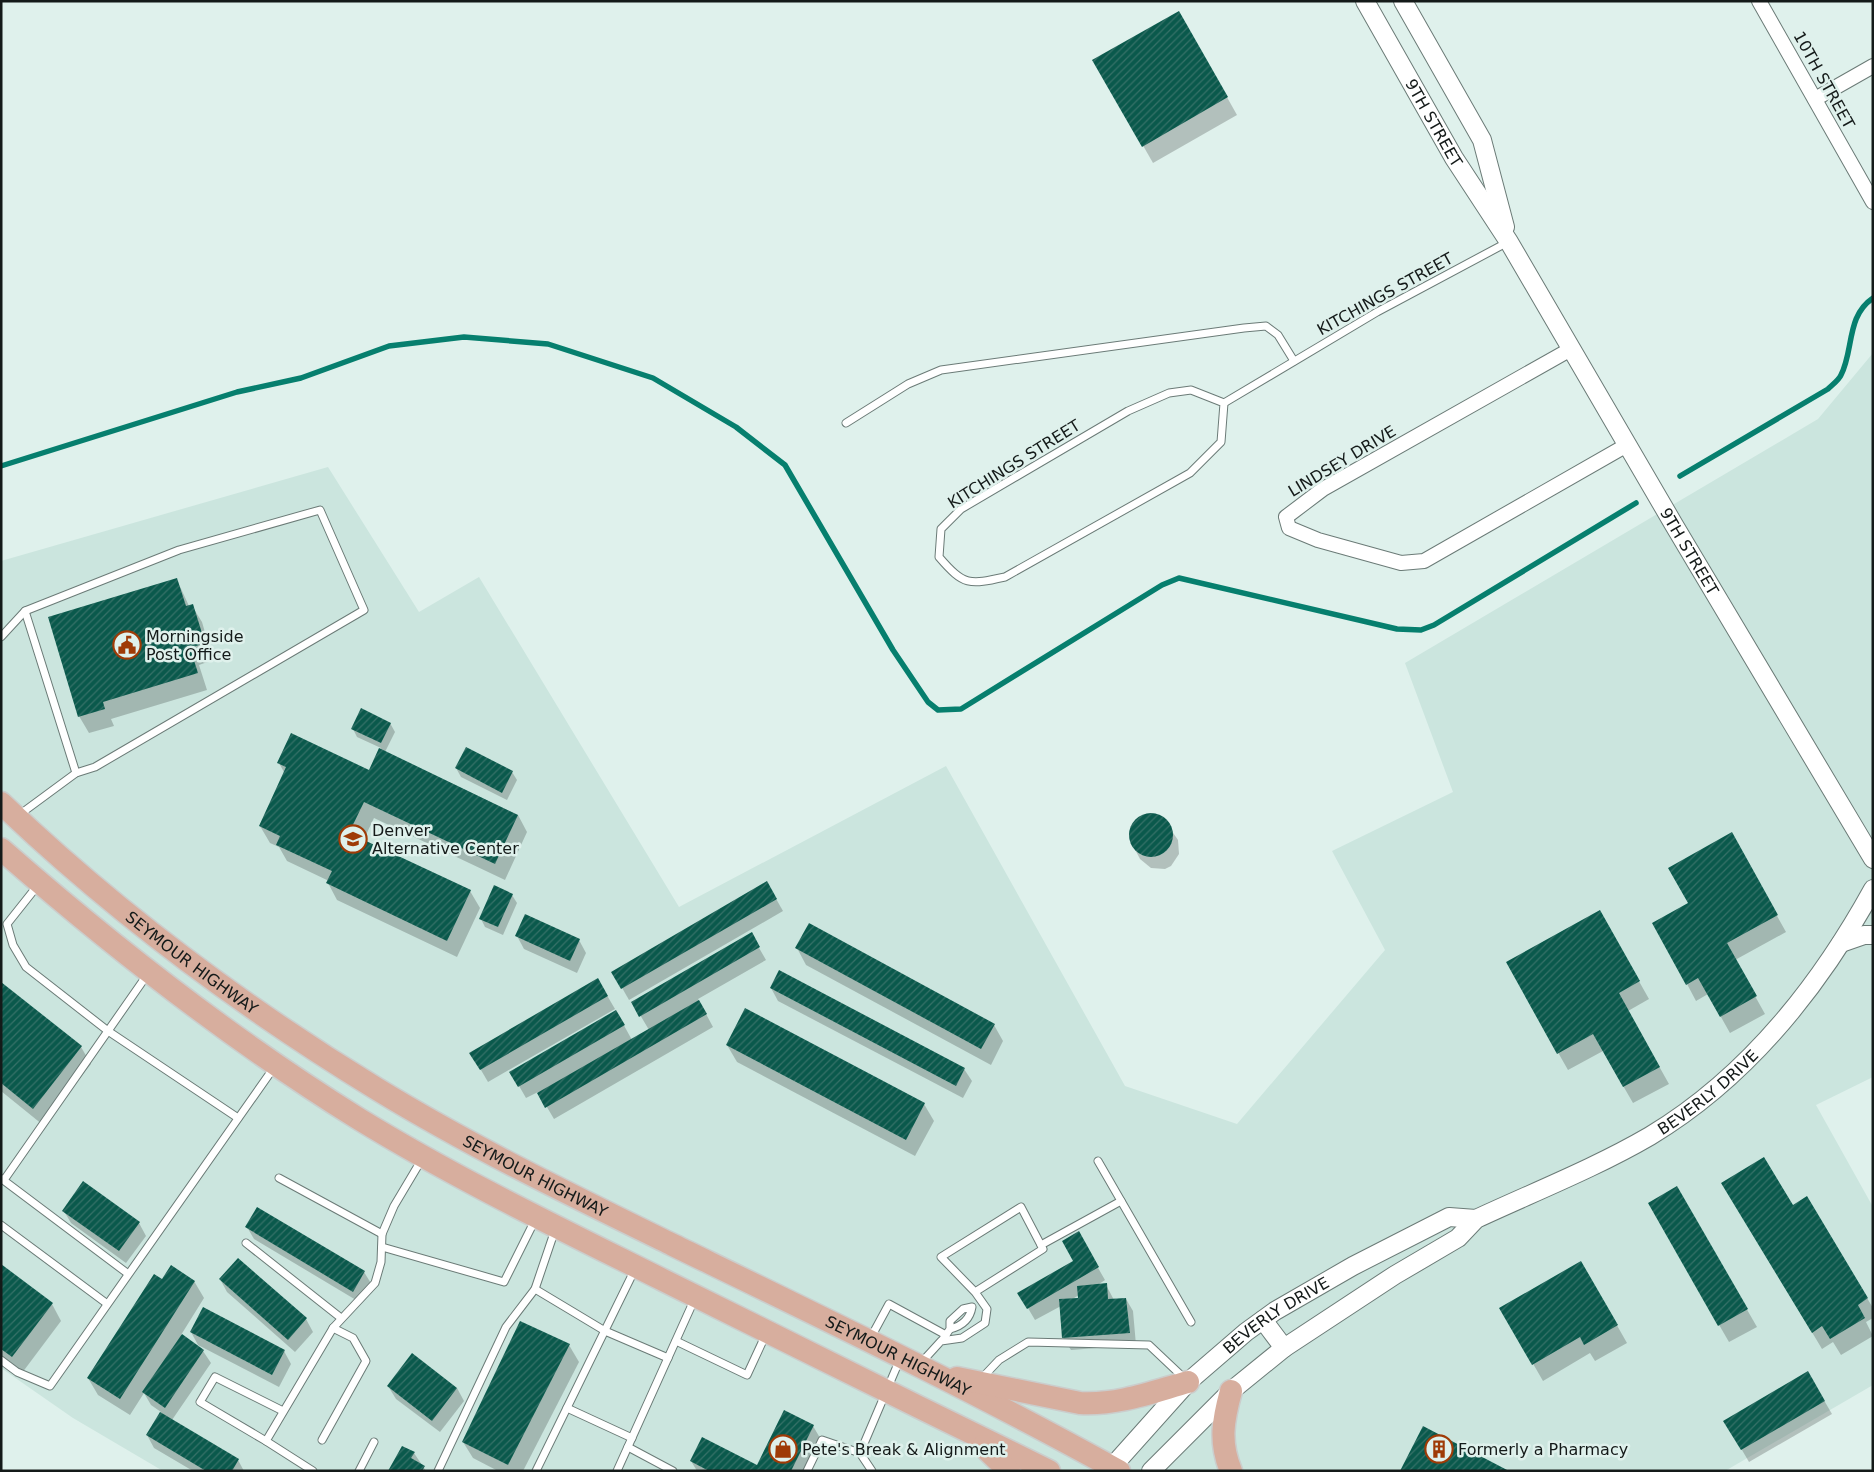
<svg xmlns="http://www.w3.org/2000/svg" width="1874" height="1472" font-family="'DejaVu Sans',sans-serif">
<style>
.built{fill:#cbe5de}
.shadow{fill:#0003;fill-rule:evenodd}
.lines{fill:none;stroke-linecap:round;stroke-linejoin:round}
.stream{stroke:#067f6e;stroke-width:5.5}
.building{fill:url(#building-hatch)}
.service-casing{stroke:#6b7b77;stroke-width:9}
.minor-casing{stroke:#6b7b77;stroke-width:16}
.tertiary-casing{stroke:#6b7b77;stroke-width:20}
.primary-casing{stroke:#cbcdcc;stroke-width:25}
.service{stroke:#fff;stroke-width:7}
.minor{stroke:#fff;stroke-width:14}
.tertiary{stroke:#fff;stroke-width:18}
.primary{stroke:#d7ae9e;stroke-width:22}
.labels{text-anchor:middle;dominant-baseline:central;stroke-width:5;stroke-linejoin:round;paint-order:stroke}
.street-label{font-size:16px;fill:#141a19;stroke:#dff1ec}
.poi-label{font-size:16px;fill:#141a19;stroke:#dff1ec;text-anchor:start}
</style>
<defs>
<pattern id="building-hatch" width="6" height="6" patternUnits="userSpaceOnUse" patternTransform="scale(1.25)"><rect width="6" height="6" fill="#0a594c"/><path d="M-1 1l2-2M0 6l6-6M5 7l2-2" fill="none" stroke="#367168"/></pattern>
</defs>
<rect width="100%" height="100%" fill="#dff1ec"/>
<!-- built -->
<path class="built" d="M1873 353V1077L1816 1105 1873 1207V1385L1725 1471H163L73 1418 1 1368V561L328 467 419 612 479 577 679 907 946 766 1125 1086 1237 1124 1385 950 1332 851 1453 792 1405 663 1818 419Z"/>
<!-- shadow -->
<g class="shadow">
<path d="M1179 12 1237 115 1153 163 1094 60Z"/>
<path d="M177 580 189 606H192L202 622 213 660 199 665 207 690 111 719 114 726 89 733 79 716Z"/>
<path d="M390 723 395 732 385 752 518 815 527 832 505 880 374 818 363 841 470 891 480 908 457 957 337 900 328 883 329 881 287 861 279 847 270 843 260 826 285 774 279 763 369 772 381 748 357 737 353 729Z"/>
<path d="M456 768 512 772 517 780 507 800 461 777Z"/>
<path d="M1155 814 1162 817 1178 840 1179 854 1171 866 1165 869 1151 868 1140 859 1130 840 1132 826 1141 816Z"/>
<path d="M1731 834 1786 932 1735 960 1765 1014 1730 1033 1708 994 1696 1001 1687 984 1690 904Z"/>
<path d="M767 883 783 911 629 1000 613 972Z"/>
<path d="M512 895 517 903 503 935 485 927 481 919Z"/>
<path d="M1600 912 1649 999 1628 1011 1669 1084 1633 1103 1603 1051 1568 1070 1507 963Z"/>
<path d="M751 934 766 960 698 999 713 1027 554 1119 538 1092 526 1098 511 1072 616 1011 632 1040 649 1030 633 1003Z"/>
<path d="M517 936 579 940 586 953 577 973 524 949Z"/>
<path d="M797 948 994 1025 1003 1041 991 1065 806 965Z"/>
<path d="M598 980 615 1009 488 1082 471 1053Z"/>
<path d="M1 984 81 1047 91 1064 43 1125 1 1091Z"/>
<path d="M771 988 964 1069 972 1081 963 1098 778 1001Z"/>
<path d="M727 1045 924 1104 934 1121 915 1156 737 1062Z"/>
<path d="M1677 1188 1757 1327 1729 1342 1649 1204Z"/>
<path d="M1807 1198 1873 1308V1318L1866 1322 1873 1336 1841 1355 1833 1342 1822 1349 1733 1200 1793 1207Z"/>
<path d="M258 1209 364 1272 372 1285 361 1303 254 1239 247 1227Z"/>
<path d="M64 1211 139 1223 146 1236 126 1263 71 1223Z"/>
<path d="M1078 1233 1105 1280 1096 1286 1106 1285 1114 1300 1126 1299 1133 1311 1136 1345 1071 1350 1063 1338 1061 1306 1035 1320 1019 1293 1075 1261ZM1079 1295V1299L1071 1300Z"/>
<path d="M1581 1262 1627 1343 1595 1361 1590 1353 1543 1381 1501 1308Z"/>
<path d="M1 1266 52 1304 61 1321 22 1373 1 1358Z"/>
<path d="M220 1279 306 1319 313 1332 295 1352 227 1292Z"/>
<path d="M162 1281H194L204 1298 181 1335 203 1351 211 1363 172 1420 238 1460 244 1471H193L154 1448 147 1435 161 1412 151 1405 144 1393 130 1415 98 1395 88 1378Z"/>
<path d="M191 1332 284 1351 291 1364 279 1387 198 1345Z"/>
<path d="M569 1345 579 1362 523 1471H498L473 1458 463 1442Z"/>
<path d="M1808 1373 1832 1414 1749 1462 1725 1421Z"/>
<path d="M388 1386 457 1388 464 1401 440 1432 396 1399Z"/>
<path d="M813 1426 823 1443 809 1471H697L691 1461 757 1466Z"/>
<path d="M414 1453 426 1471H390Z"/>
</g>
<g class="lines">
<!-- stream -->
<g class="stream">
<path d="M1 466 237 392 301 378 389 346 464 337 548 344 653 378 736 427 785 465 893 650 928 702 938 710 961 709 1162 585 1179 578 1397 629 1421 630 1434 625 1636 503"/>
<path d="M1680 476 1828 389C1832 385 1839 380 1841 375 1854 350 1846 316 1873 298"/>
</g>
</g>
<!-- building -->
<g class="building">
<path d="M1179 11 1228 97 1142 147 1092 60Z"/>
<path d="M177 578 186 606 193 604 205 643 190 648 198 673 103 702 105 709 78 717 48 617Z"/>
<path d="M361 708 391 723 381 743 351 729Z"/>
<path d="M291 733 369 770 379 748 518 815 495 864 364 802 349 833 471 890 447 941 326 883 332 871 276 845 280 836 259 826 286 767 277 763Z"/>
<path d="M466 747 513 771 502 793 455 768Z"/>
<circle cx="1151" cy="835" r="22"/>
<path d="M1732 832 1778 915 1727 943 1757 996 1720 1017 1698 978 1686 985 1652 923 1688 903 1668 868Z"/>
<path d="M767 881 777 899 621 989 611 972Z"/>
<path d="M494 885 513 894 498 927 479 919Z"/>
<path d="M1600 910 1640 981 1619 993 1660 1067 1623 1087 1593 1034 1557 1054 1506 962Z"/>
<path d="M525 914 580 939 570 961 515 936Z"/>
<path d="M809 923 995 1024 981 1049 795 948Z"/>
<path d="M752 932 760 947 639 1017 631 1002Z"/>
<path d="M779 970 965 1068 956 1086 770 988Z"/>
<path d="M598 978 608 996 480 1070 469 1053Z"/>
<path d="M1 982 82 1046 33 1109 1 1083Z"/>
<path d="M699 1000 707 1014 545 1108 537 1093Z"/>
<path d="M745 1008 925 1103 906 1140 726 1045Z"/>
<path d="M616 1010 625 1025 518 1087 509 1072Z"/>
<path d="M1764 1157 1793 1205 1807 1196 1868 1298 1858 1305 1865 1318 1830 1339 1822 1326 1812 1333 1721 1183Z"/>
<path d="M83 1181 140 1222 119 1251 62 1211Z"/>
<path d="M1677 1186 1748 1309 1718 1326 1648 1203Z"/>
<path d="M257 1207 365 1271 353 1292 245 1227Z"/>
<path d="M1079 1231 1099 1267 1027 1309 1017 1293 1073 1261 1062 1241Z"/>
<path d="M238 1258 307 1318 288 1340 219 1279Z"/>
<path d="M1581 1261 1618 1325 1584 1345 1580 1337 1532 1365 1499 1308Z"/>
<path d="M1 1264 53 1303 12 1357 1 1349Z"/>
<path d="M171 1265 195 1281 120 1399 87 1378 154 1274 162 1279Z"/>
<path d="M1107 1283 1108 1299 1126 1298 1130 1333 1062 1338 1059 1299 1078 1298 1077 1286Z"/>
<path d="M203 1307 285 1350 272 1375 190 1332Z"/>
<path d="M520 1321 570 1344 508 1465 462 1442Z"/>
<path d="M182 1334 204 1350 165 1408 142 1392Z"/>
<path d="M412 1353 457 1388 432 1421 387 1386Z"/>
<path d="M1808 1371 1825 1401 1741 1450 1723 1421Z"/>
<path d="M784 1410 814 1425 791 1471H709L690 1461 702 1437 757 1465Z"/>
<path d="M160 1412 239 1459 232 1471H206L146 1435Z"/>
<path d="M1423 1426 1509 1471H1400Z"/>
<path d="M402 1446 415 1452 411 1458 425 1466 422 1471H388Z"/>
</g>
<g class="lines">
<!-- service casing -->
<g class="service-casing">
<g id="service">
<path d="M1191 390 1224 403 1221 442 1190 473 1005 577C969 585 964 586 939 557L941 529 961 509 1128 411 1169 393Z"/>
<path d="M1224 403 1377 312 1508 242"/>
<path d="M846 423 908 384 941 370 1244 328 1266 326 1278 335 1294 361"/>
<path d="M25 611 76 773"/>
<path d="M1 637 25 611 179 550 320 510 364 610 95 767 76 773 19 815"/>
<path d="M38 885 7 924 13 945 26 967 108 1031 238 1118"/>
<path d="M1098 1161 1191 1322"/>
<path d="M279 1178 382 1234"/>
<path d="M2 1179 127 1273"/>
<path d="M4 1180 147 975"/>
<path d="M1 1225 106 1303"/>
<path d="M555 1230 535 1289 605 1331 668 1358"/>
<path d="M246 1243 341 1318"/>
<path d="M1041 1245 1121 1201"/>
<path d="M382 1247 504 1282 535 1220"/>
<path d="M870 1339 889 1304 946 1335"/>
<path d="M943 1339 950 1329C962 1326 970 1319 972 1307L963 1309 950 1321V1329"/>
<path d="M676 1341 747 1375 766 1334"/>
<path d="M1 1360 17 1372 50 1386 275 1066"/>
<path d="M920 1364 941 1341 962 1338 985 1323 987 1309 975 1292 941 1257 1021 1207 1043 1249 975 1292"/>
<path d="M982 1378 999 1360 1028 1342 1149 1345 1185 1379"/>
<path d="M567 1408 632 1438"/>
<path d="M322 1440 366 1361 353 1338 333 1328"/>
<path d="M266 1441 200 1402 215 1377 283 1411"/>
<path d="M628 1447 673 1471"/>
<path d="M313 1471 266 1441 333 1328 375 1283 381 1262 382 1234 394 1206 422 1159"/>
<path d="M359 1471 374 1442"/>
<path d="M438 1471 506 1327 535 1289"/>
<path d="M536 1471 635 1269"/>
<path d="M617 1471 695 1298"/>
<path d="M807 1471 822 1440 860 1453"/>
<path d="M872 1471 860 1453 900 1359"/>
</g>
</g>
<!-- minor casing -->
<g class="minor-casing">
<g id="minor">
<path d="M1759 1 1873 202"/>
<path d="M1815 99 1873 66"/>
<path d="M1571 349 1323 489 1286 517 1289 528 1318 540 1401 563 1424 561 1627 445"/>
</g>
</g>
<!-- tertiary casing -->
<g class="tertiary-casing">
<g id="tertiary">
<path id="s1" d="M1365 1 1454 158 1509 242 1674 525 1873 859"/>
<path d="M1403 1 1482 140 1505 227"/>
<path d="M1841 943 1864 935H1873"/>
<path d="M1263 1320 1284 1348"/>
<path id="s2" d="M1112 1467 1188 1382 1246 1332 1275 1311 1353 1266 1449 1217 1476 1219"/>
<path id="s3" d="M1151 1471 1231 1391 1284 1348 1395 1275 1458 1238 1476 1219C1534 1192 1595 1168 1650 1136 1748 1077 1819 987 1873 889"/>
</g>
</g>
<!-- primary casing -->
<g class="primary-casing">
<g id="primary">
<path id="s4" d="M1 803C115 912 243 1007 377 1089 472 1147 573 1196 673 1245 823 1318 973 1390 1119 1471"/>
<path d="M1 849C114 948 232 1040 359 1119 457 1179 561 1229 663 1280 792 1344 920 1408 1049 1471"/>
<path d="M957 1378 1080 1403C1119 1405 1152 1392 1188 1382"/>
<path d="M1231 1391C1223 1420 1219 1442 1231 1471"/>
<path d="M983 1446 1009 1471"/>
</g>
</g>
<!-- service -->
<use href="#service" class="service"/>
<!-- minor -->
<use href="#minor" class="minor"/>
<!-- tertiary -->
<use href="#tertiary" class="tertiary"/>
<!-- primary -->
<use href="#primary" class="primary"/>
</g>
<!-- icons -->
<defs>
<g id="civic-ring" transform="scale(1.4375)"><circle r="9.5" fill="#dff1ec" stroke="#9f3b07" stroke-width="1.5"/><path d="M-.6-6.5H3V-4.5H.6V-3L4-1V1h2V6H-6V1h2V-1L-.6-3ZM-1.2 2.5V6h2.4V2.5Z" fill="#9f3b07"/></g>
<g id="school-ring" transform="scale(1.4375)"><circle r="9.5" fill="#dff1ec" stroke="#9f3b07" stroke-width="1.5"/><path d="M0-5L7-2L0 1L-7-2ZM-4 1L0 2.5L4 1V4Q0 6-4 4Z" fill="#9f3b07"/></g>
<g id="shop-ring" transform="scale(1.4375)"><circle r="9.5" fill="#dff1ec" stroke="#9f3b07" stroke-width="1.5"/><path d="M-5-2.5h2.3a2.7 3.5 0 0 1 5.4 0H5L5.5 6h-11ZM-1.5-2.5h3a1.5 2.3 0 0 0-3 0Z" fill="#9f3b07"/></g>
<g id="building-ring" transform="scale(1.4375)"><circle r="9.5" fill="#dff1ec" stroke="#9f3b07" stroke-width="1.5"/><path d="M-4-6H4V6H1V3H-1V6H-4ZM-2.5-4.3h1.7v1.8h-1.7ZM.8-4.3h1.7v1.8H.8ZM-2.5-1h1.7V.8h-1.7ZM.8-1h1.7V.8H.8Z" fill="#9f3b07"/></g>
</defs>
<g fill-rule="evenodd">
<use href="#civic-ring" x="127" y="645"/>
<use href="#school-ring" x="353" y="839"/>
<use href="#shop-ring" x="783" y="1449"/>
<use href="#building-ring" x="1439" y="1449"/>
</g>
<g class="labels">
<!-- street labels -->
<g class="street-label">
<text transform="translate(1824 80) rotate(61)">10TH STREET</text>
<text stroke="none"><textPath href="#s1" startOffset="140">9TH STREET</textPath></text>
<text transform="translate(1385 294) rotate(-29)">KITCHINGS STREET</text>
<text transform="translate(1342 461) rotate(-31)">LINDSEY DRIVE</text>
<text transform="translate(1014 464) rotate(-32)">KITCHINGS STREET</text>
<text stroke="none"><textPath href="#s1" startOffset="639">9TH STREET</textPath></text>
<text stroke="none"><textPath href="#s4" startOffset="249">SEYMOUR HIGHWAY</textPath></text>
<text stroke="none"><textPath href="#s3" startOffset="679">BEVERLY DRIVE</textPath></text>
<text stroke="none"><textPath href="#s4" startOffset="654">SEYMOUR HIGHWAY</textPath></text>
<text stroke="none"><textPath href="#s2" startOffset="225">BEVERLY DRIVE</textPath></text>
<text stroke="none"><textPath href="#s4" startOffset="1059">SEYMOUR HIGHWAY</textPath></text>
</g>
<!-- poi labels -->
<g class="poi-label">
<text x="146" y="636">Morningside<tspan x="146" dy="18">Post Office</tspan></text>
<text x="372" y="830">Denver<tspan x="372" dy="18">Alternative Center</tspan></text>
<text x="802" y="1449">Pete's Break &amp; Alignment</text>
<text x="1458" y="1449">Formerly a Pharmacy</text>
</g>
</g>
<!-- border -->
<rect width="1874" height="1472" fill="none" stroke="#141a19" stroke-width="5"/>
</svg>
